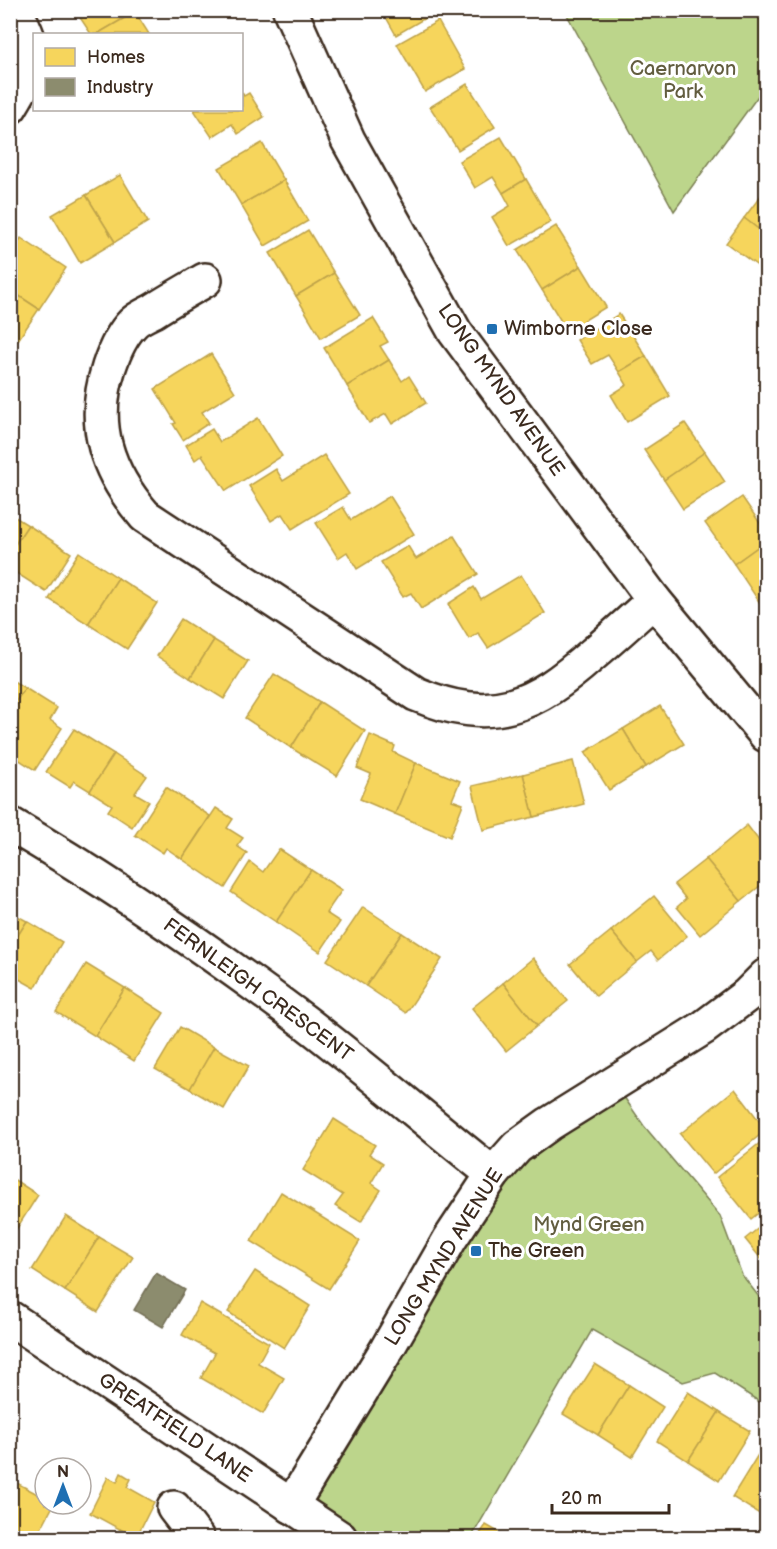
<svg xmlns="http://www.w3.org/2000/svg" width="777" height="1549" font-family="'Balsamiq Sans',sans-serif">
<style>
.green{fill:#bcd58b;stroke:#7c8054;stroke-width:1.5}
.homes{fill:#f6d55c;stroke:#bea249;stroke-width:1.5}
.industry{fill:#8c8c6e;stroke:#746f56;stroke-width:1.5}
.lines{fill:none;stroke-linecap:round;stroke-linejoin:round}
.street-casing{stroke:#3b2a1e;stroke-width:38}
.street{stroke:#fff;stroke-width:33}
.poi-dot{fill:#1f6fb2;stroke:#fff;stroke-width:2}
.labels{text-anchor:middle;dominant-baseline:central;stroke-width:6;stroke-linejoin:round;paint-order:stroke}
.park-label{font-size:20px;fill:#625d3f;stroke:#fff}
.poi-label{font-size:20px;fill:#3b2a1e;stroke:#fff;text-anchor:start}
.street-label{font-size:20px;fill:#3b2a1e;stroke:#fff}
</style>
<rect width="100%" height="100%" fill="#fff"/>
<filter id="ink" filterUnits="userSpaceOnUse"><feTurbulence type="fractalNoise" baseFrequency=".0167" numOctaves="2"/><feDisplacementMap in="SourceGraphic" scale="12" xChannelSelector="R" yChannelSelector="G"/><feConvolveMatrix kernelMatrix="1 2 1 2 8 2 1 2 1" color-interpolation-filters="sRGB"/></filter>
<g filter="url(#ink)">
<!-- green -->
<g class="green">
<path d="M565 11H766V85L674 211Z"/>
<path d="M615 1084 644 1126 720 1216 742 1275 766 1306V1406L715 1373 683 1382 592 1330 471 1538H340L291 1506 493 1174Z"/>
</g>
<!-- homes -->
<g class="homes">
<path d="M75 10H134L135 12 97 34H91Z"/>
<path d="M382 10H439L396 35Z"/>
<path d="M135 12 149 34H97Z"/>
<path d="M438 21 465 69 425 92 397 44Z"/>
<path d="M467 84 495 127 458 150 430 107Z"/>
<path d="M242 92 244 96 249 93 264 117 238 134 232 124 212 137 194 110H242Z"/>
<path d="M501 137 526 179 503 193 493 177 475 188 459 161Z"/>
<path d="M262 143 284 180 241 205 219 168Z"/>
<path d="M120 175 148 222 115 242 86 195Z"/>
<path d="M526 179 551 222 509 246 492 217 510 206 503 193Z"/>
<path d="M284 180 308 221 265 246 241 205Z"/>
<path d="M762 194 766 197V235L744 218Z"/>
<path d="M86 195 115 242 80 263 52 215Z"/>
<path d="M744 218 766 235V272L726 243Z"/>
<path d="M556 226 581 266 542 290 517 250Z"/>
<path d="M308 230 334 273 296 296 270 253Z"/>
<path d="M21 238 66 268 39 309 10 290V255Z"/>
<path d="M581 266 606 307 567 331 542 290Z"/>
<path d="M334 273 360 315 321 338 296 296Z"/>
<path d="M10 290 39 309 12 349H10Z"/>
<path d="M619 314 646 356 619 372 608 355 592 364 577 340Z"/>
<path d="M373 318 388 342 380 346 389 360 347 386 324 348Z"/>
<path d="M211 354 235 392 202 412 209 423 183 440 173 424 176 423 155 389Z"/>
<path d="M646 356 670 396 627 422 611 395 627 385 619 372Z"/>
<path d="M389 360 402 381 409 376 426 403 392 424 386 414 369 423 347 386Z"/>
<path d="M258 418 282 456 226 491 202 455 195 460 186 445 212 429 220 442Z"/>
<path d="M685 423 705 452 664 480 644 450Z"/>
<path d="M705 452 725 482 683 509 664 480Z"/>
<path d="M324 455 349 494 292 529 282 514 271 521 249 486 276 469 283 481Z"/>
<path d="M390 496 414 534 357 569 347 552 338 558 316 523 343 507 351 520Z"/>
<path d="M742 497 766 532V541L734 564 705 523Z"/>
<path d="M10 514 28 525 10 552Z"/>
<path d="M28 525 71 553 46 592 10 569V552Z"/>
<path d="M454 536 478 574 421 609 411 593 403 597 381 562 408 546 416 559Z"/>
<path d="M766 541V603L762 606 734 564Z"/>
<path d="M79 552 118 578 88 624 49 599Z"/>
<path d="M521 575 545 613 488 648 478 633 469 639 448 604 474 587 481 599Z"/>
<path d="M118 578 157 603 127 649 88 624Z"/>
<path d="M181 619 214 640 190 678 157 656Z"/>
<path d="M214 640 248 661 224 699 190 678Z"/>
<path d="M274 674 320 702 291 748 245 718Z"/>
<path d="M10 679 25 688 10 710Z"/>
<path d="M25 688 57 708 50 720 62 728 35 770 10 754V710Z"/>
<path d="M320 702 365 731 337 776 291 748Z"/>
<path d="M660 706 684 744 646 767 623 729Z"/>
<path d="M74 729 114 754 90 791 74 781 70 787 46 772Z"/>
<path d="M623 729 646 767 609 790 585 752Z"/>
<path d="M370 735 395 746 393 752 416 763 395 814 360 799 371 774 357 768Z"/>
<path d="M114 754 147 776 135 793 149 801 132 827 108 811 112 805 90 791Z"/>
<path d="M573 761 584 804 534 817 523 774Z"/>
<path d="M416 763 460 781 452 800 463 804 450 837 395 814Z"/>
<path d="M523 774 534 817 483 830 472 786Z"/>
<path d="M166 787 210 816 182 859 166 848 163 853 135 835Z"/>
<path d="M216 808 233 819 227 828 243 838 237 846 247 853 225 888 182 859Z"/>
<path d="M747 825 766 850V889L764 891 760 886 741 901 706 859Z"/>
<path d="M279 849 311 870 276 922 231 892 250 862 263 872Z"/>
<path d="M706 859 741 901 700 935 677 907 686 899 674 884Z"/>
<path d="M311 870 342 890 326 913 340 922 320 952 276 922Z"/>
<path d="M654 896 687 936 658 960 651 951 637 962 611 931Z"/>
<path d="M363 907 402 933 366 986 327 960Z"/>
<path d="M10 912 27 921 10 948Z"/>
<path d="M27 921 62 942 35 988 10 974V948Z"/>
<path d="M611 931 637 962 596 996 570 964Z"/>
<path d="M402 933 442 959 406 1013 366 986Z"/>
<path d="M533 958 568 1001 537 1026 503 983Z"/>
<path d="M86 964 125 988 95 1036 56 1012Z"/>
<path d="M503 983 537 1026 506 1051 472 1008Z"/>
<path d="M125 988 164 1013 134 1061 95 1036Z"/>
<path d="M180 1027 214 1047 190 1089 155 1069Z"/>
<path d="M214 1047 249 1066 224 1109 190 1089Z"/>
<path d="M735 1089 766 1130 713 1174 680 1134Z"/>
<path d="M334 1119 375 1145 369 1154 383 1163 371 1183 381 1190 361 1222 335 1206 343 1195 303 1170Z"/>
<path d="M766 1138V1207L751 1219 717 1177Z"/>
<path d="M10 1177 38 1195 12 1236 10 1235Z"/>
<path d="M281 1192 360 1241 329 1289 251 1241Z"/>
<path d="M66 1216 99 1237 65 1291 32 1270Z"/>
<path d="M766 1222V1265L745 1239Z"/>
<path d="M99 1237 133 1257 98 1312 65 1291Z"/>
<path d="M255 1271 310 1306 284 1348 228 1312Z"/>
<path d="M200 1303 269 1343 258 1363 284 1378 263 1414 201 1378 215 1353 182 1335Z"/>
<path d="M595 1364 629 1385 598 1435 563 1414Z"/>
<path d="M629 1385 663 1407 632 1457 598 1435Z"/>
<path d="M688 1392 719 1412 688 1461 657 1441Z"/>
<path d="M719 1412 750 1431 719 1481 688 1461Z"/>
<path d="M764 1445 766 1447V1518L732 1497Z"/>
<path d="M121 1473 131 1479 127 1487 154 1502 136 1538 90 1513 108 1477 117 1482Z"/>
<path d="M13 1481 45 1498V1504H54L36 1538H22L10 1532V1486Z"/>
<path d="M486 1525 509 1538H477Z"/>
<path d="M120 1529 136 1538H138H115Z"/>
</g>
<!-- industry -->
<path class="industry" d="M156 1273 185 1290 163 1327 134 1310Z"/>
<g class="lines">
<!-- street casing -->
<g class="street-casing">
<g id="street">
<path d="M290 10 348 140 455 332 654 600 766 735"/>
<path d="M10 107C35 66 39 54 15 10"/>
<path d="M205 280C188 290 170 300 153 311 147 314 138 318 133 323 122 334 114 352 109 367 90 425 107 472 145 516L416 694C492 726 533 707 592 655 613 637 634 618 654 600"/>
<path d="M10 824C113 884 210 951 305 1022 369 1071 430 1124 493 1174"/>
<path d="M10 1318 340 1538"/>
<path d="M291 1506 387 1349 450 1239 493 1174 517 1147 549 1124 703 1028 747 995 766 976"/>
<path d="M174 1508 197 1538"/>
</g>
</g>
<!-- street -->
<use href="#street" class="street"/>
</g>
</g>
<!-- markers -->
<g class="poi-dot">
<rect x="486" y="323" width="12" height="12" rx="3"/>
<rect x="470" y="1245" width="12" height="12" rx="3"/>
</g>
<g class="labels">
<!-- park labels -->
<g class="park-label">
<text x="683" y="69">Caernarvon<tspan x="683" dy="23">Park</tspan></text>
<text x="589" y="1225">Mynd Green</text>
</g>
<!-- poi labels -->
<g class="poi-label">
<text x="504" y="329">Wimborne Close</text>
<text x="488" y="1251">The Green</text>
</g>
<!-- street labels -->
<g class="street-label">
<text transform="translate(501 390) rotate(55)">LONG MYND AVENUE</text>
<text transform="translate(258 990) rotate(36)">FERNLEIGH CRESCENT</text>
<text transform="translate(444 1257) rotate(-58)">LONG MYND AVENUE</text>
<text transform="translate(175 1428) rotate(34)">GREATFIELD LANE</text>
</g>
</g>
<!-- margin -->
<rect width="777" height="1549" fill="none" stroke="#fff" stroke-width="36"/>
<rect x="18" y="18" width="741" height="1513" fill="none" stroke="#3b2a1e" stroke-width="2" filter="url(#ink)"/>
<!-- legend -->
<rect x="33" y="33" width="210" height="78" fill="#ffffff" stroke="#b1aaa5" stroke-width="1.5"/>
<rect x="45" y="48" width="30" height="18" fill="#f6d55c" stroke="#b1aaa5" stroke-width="1.5"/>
<text x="87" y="63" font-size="18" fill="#3b2a1e">Homes</text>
<rect x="45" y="78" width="30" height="18" fill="#8c8c6e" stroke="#b1aaa5" stroke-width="1.5"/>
<text x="87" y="93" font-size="18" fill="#3b2a1e">Industry</text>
<!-- north arrow -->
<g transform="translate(63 1486)"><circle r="28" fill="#ffffff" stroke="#b1aaa5" stroke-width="1.5"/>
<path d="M0-4.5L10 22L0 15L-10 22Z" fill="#1f6fb2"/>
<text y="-9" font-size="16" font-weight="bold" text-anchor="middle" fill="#3b2a1e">N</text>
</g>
<!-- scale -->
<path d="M552 1504v9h117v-9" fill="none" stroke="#3b2a1e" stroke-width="3"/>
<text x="561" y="1504" font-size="18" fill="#3b2a1e" stroke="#ffffff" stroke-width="4.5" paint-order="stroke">20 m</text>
</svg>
